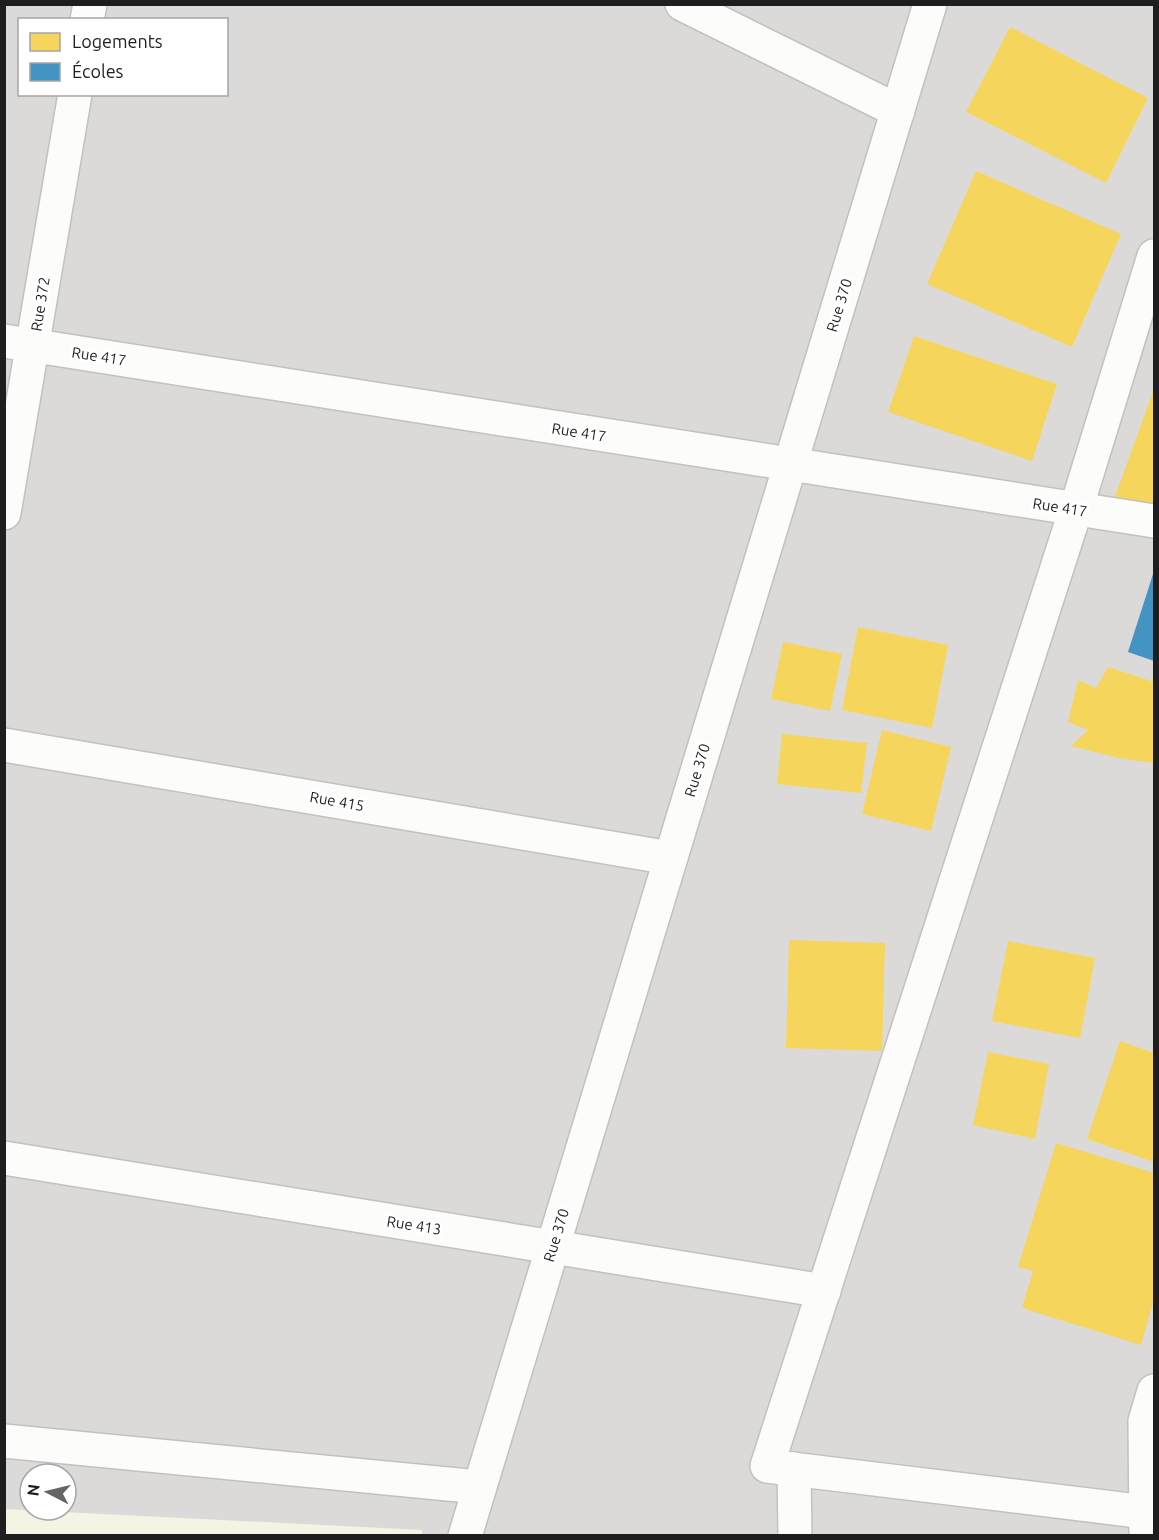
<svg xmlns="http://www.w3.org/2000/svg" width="1159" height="1540" font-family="Ubuntu,sans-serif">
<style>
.residential{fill:#dbdad9;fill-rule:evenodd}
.education{fill:#f5f3e4}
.homes{fill:#f6d55c}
.schools{fill:#4393c3}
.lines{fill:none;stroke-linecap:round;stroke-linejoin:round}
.minor-casing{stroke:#c2c1bf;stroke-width:36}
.minor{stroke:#fcfcfb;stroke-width:33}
.labels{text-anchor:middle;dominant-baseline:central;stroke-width:6;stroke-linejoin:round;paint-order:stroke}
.street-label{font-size:15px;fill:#1e1e1e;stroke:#fff}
</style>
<rect width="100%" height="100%" fill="#eceae7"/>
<!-- residential -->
<path class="residential" d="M5 5H1154V1535H5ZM20 20H226V94H20ZM30 1474H66V1510H30Z"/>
<!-- education -->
<path class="education" d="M4 1509 422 1530V1535H5Z"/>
<!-- homes -->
<g class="homes">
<path d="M1010 27 1148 98 1106 183 966 112Z"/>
<path d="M976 171 1121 234 1072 347 927 284Z"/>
<path d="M914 336 1057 384 1032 461 888 412Z"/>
<path d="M1154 389V508L1113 502Z"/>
<path d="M858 627 948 645 932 728 842 710Z"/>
<path d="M783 642 842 654 830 711 771 699Z"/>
<path d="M1108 667 1154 682V763L1119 758 1071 746 1088 730 1068 722 1078 680 1096 688Z"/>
<path d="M882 730 951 747 931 831 862 814Z"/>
<path d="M782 734 867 743 861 793 777 784Z"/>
<path d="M789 940 885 943 882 1051 786 1048Z"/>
<path d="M1008 941 1095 958 1080 1038 992 1021Z"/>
<path d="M1120 1041 1154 1053V1162L1087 1139Z"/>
<path d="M988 1052 1049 1064 1035 1139 973 1125Z"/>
<path d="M1056 1143 1154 1173V1299L1141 1345 1022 1308 1033 1271 1018 1267Z"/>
</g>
<!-- schools -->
<path class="schools" d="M1154 571V661L1128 652Z"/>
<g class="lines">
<!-- minor casing -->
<g class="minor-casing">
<g id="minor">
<path d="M682 4 898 111"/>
<path d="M87 20 90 4"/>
<path d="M1154 256 1076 509 767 1466 1154 1513"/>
<path d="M4 341 1154 521"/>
<path d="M4 513 75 94"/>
<path d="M4 745 670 858"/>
<path d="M4 1158 824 1291"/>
<path d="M4 1441 479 1487"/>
<path d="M794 1469 795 1536"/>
<path d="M465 1536 930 4"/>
<path d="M1146 1536 1145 1421 1154 1391"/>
</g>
</g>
<!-- minor -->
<use href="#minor" class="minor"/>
</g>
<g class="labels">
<!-- street labels -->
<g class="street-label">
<text transform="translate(40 304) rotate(-81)">Rue 372</text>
<text transform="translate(839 305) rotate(-73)">Rue 370</text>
<text transform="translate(99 356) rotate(9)">Rue 417</text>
<text transform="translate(579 432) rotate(9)">Rue 417</text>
<text transform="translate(1060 507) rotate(9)">Rue 417</text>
<text transform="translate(697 770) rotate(-73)">Rue 370</text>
<text transform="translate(337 801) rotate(10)">Rue 415</text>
<text transform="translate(414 1225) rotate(9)">Rue 413</text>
<text transform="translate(556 1235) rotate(-73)">Rue 370</text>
</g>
</g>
<!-- border -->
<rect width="1159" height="1540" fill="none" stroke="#1e1e1e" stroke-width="12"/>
<!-- legend -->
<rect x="18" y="18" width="210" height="78" fill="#ffffff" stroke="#a5a5a5" stroke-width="1.5"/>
<rect x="30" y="33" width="30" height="18" fill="#f6d55c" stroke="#a5a5a5" stroke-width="1.5"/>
<text x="72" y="48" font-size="18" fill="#1e1e1e">Logements</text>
<rect x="30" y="63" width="30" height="18" fill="#4393c3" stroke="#a5a5a5" stroke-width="1.5"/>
<text x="72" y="78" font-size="18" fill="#1e1e1e">Écoles</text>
<!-- north arrow -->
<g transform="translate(48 1492) rotate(277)"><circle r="28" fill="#ffffff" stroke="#a5a5a5" stroke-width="1.5"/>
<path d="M0-4.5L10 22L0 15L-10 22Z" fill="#666564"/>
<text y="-9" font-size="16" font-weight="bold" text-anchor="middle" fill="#1e1e1e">N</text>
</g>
</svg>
